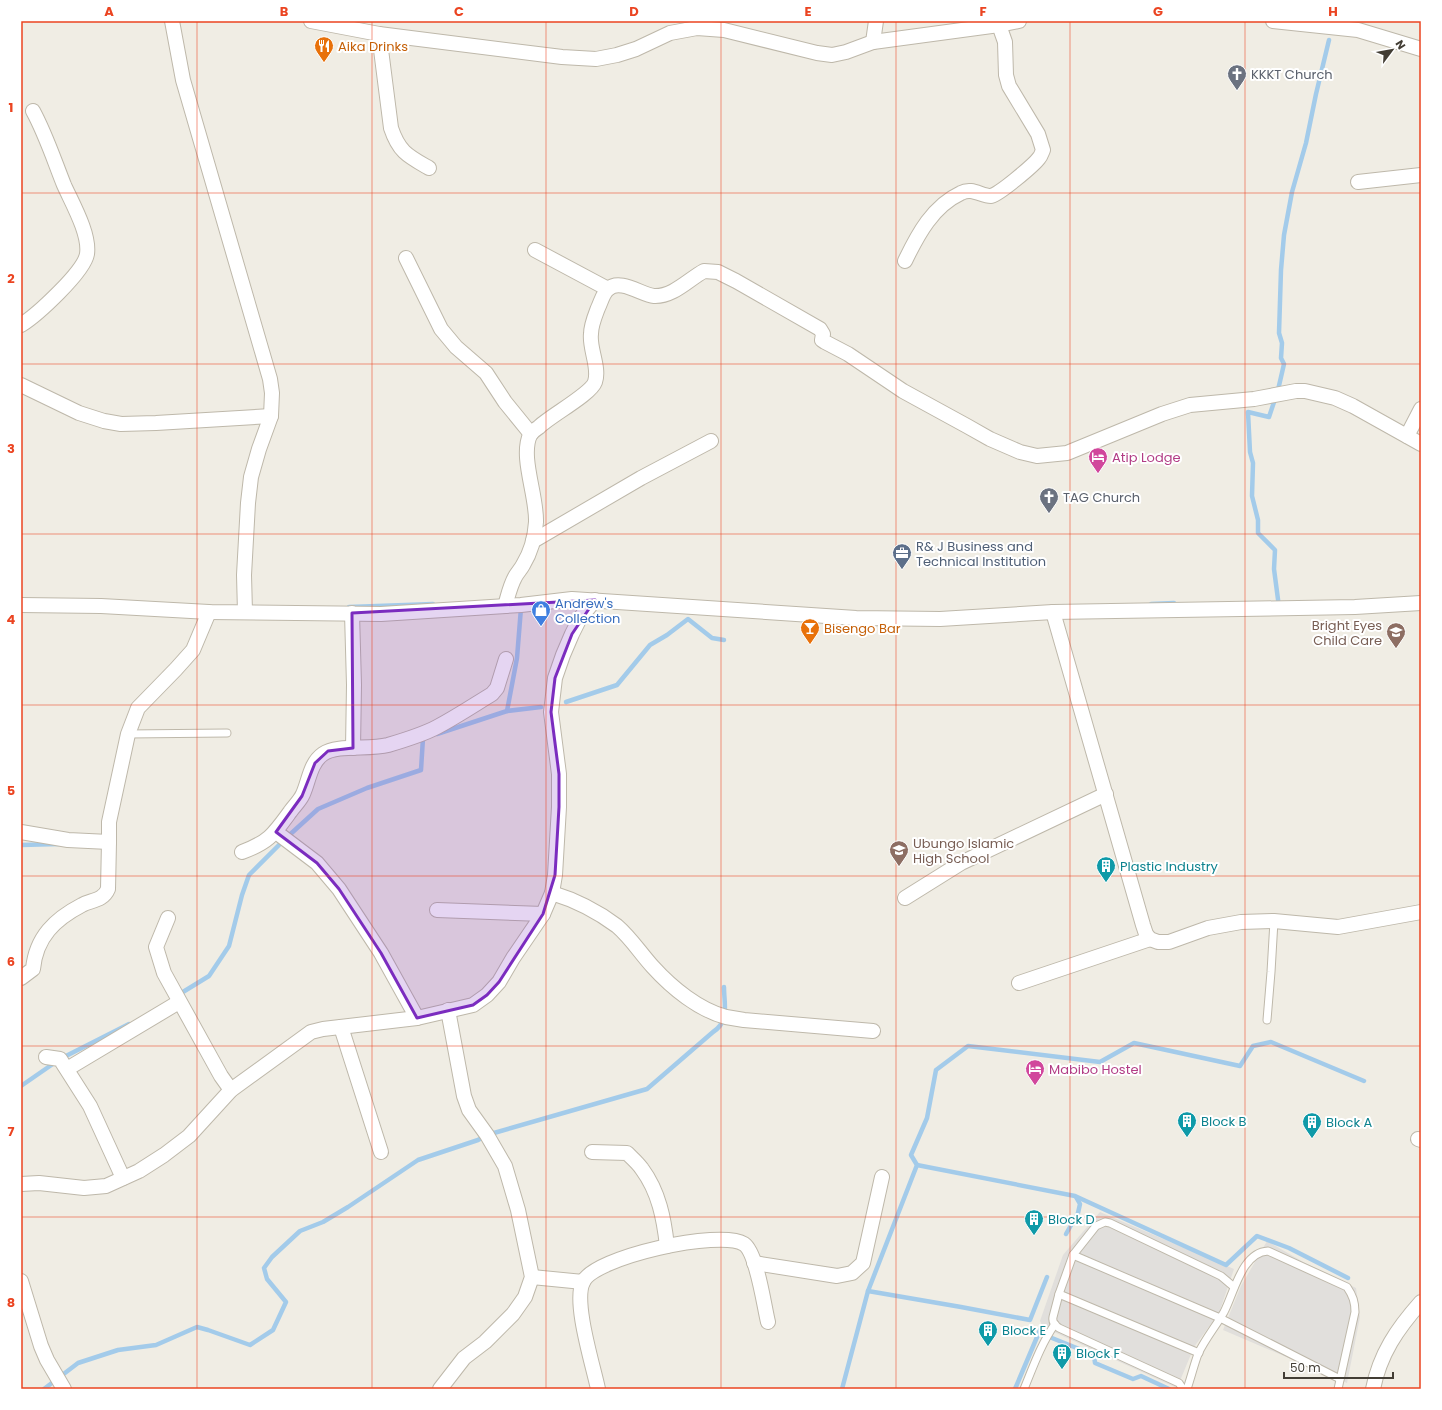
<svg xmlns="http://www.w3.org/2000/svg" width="1442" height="1410" font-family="Poppins,sans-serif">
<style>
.parking{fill:#e1dfdc}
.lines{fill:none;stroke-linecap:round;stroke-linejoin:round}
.stream{stroke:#a3cbea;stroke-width:4.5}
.service-casing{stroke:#beb8aa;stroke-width:9}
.minor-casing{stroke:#beb8aa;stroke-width:16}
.service{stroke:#fff;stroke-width:7}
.minor{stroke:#fff;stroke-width:14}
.marked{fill:#7b2cbf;fill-opacity:0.2;stroke:#7b2cbf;stroke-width:3;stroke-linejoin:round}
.grid{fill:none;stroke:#eb4421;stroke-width:1;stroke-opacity:0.55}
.labels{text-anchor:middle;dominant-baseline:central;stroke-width:4;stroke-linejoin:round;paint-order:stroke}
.food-label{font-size:13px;fill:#c56008;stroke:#fff;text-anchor:start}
.worship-label{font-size:13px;fill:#5b616d;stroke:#fff;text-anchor:start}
.hotel-label{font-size:13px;fill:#b23c85;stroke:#fff;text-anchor:start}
.service-label{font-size:13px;fill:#4e5e75;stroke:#fff;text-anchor:start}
.shop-label{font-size:13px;fill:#366cbe;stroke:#fff;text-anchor:start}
.education-label{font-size:13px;fill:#785e54;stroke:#fff;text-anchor:end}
.culture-label{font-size:13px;fill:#0d838f;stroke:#fff;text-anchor:start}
.neatline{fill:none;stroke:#eb4421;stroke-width:1.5}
.grid-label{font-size:13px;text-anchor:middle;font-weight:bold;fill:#eb4421}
</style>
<rect width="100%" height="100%" fill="#f0ede4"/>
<!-- parking -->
<g class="parking">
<path d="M1100 1212 1234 1269 1219 1313 1194 1347 1177 1388 1043 1327 1040 1321 1063 1255Z"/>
<path d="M1267 1241 1305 1263 1356 1288 1360 1317 1347 1383 1223 1330 1241 1286Z"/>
</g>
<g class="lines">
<!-- stream -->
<g class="stream">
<path d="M1151 604 1174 603"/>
<path d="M349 607 433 604"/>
<path d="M1279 607 1274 569 1275 550 1258 533V520L1252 496 1253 463 1250 452 1248 412 1269 417 1278 390 1284 364 1281 358 1282 343 1279 333 1281 270 1284 235 1292 192 1306 143 1316 94 1329 40"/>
<path d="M566 702 617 685 650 645 667 635 688 619 712 638 724 640"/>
<path d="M507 711 541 707"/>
<path d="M437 734 507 711 517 658 521 608"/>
<path d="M21 845 59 844"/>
<path d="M178 995 209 976 229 946 242 895 249 875 285 839 318 809 367 788 421 770 423 738 426 737"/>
<path d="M21 1086 60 1059 129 1024"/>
<path d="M917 1165 1075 1196 1226 1265 1257 1236 1289 1248 1348 1278"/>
<path d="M1066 1234 1078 1213 1080 1204 1076 1197"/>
<path d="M868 1291 961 1307 1030 1320 1047 1277"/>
<path d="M44 1389 78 1363 118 1350 156 1345 197 1327 208 1330 250 1345 273 1330 286 1302 267 1279 264 1268 272 1257 300 1231 323 1222 348 1207 418 1160 478 1140 487 1135 647 1089 713 1032C730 1021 724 1005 724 987"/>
<path d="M842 1389 868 1291 917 1165 911 1155 927 1118 936 1070 968 1046 1100 1062 1134 1043 1240 1066 1253 1046 1271 1042 1364 1081"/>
<path d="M1015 1389 1040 1330 1047 1336 1094 1355 1095 1363 1133 1379 1141 1376 1169 1389"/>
</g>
<!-- service casing -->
<g class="service-casing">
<g id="service">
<path d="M128 734 227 733"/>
<path d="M1267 1020 1271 972 1274 921"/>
<path d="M1073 1255 1220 1318 1340 1379"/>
<path d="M1059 1294 1199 1353"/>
<path d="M1024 1389C1033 1367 1041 1344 1055 1324"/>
<path d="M1183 1389 1179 1383 1059 1328C1055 1325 1052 1323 1053 1317L1059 1294 1073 1255 1096 1226 1105 1222 1110 1223 1221 1276 1234 1287"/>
<path d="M1187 1389C1191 1377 1194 1365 1198 1354 1205 1339 1216 1326 1224 1312 1234 1293 1242 1252 1268 1251L1347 1287C1353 1296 1355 1302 1355 1312L1338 1389"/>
</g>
</g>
<!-- minor casing -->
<g class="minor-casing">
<g id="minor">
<path d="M172 21 183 80 270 379 272 393 271 416 259 449 251 477 248 503 244 575 245 612"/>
<path d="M311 21 379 34 562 57 596 59 617 55 636 49 670 33 697 28 724 30 817 53 832 55 846 52 873 42 999 25 1019 21"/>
<path d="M1273 21 1358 30 1421 49"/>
<path d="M379 34 391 128C399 152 408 156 429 168"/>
<path d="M873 42 876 21"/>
<path d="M1358 182 1421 175"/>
<path d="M535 250 608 289"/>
<path d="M406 258 441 329 456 347 486 373 505 402 531 434"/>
<path d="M905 261C918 234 933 206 961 193 972 187 981 196 991 196 997 196 1034 165 1039 158 1041 156 1042 152 1043 150L1038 134 1009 86 1006 75 1005 42 999 25"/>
<path d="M21 325C37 315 84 272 87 254 90 234 72 203 64 185 54 160 46 135 33 111"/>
<path d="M21 385 79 413 104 421 121 424 156 423 271 416"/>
<path d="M1407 436 1421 409"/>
<path d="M533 541 641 478 711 441"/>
<path d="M21 605 101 606 209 612 381 614 521 605 572 599 856 618 940 619 1053 612 1355 607 1421 603"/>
<path d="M505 606C508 596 510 586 515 577 517 573 521 569 523 565 531 552 535 537 536 522 537 496 520 457 530 435 532 432 536 429 539 427 550 416 591 394 595 382 600 368 589 348 591 334 591 325 595 316 598 308 601 302 603 293 608 289 620 278 642 295 654 296 673 297 689 279 704 271L718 272 736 281 820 329 823 334 822 340 825 342 848 354 903 391 967 426 990 439 1020 452 1037 456 1067 453 1162 414 1190 405 1254 399 1296 391H1305L1335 398 1353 406 1421 444"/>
<path d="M1053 612 1143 925 1146 934 1150 939 1158 942H1169L1208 928 1241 922 1274 921 1338 927 1421 912"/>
<path d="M352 613 354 685 353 748"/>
<path d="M21 832 68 840 109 842V822L128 734 138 708 176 669 193 650 209 612"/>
<path d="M276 832 317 863 339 889 381 953 417 1018"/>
<path d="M242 852C269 842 274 834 290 812 294 806 300 801 303 794 309 781 310 763 323 754 337 744 369 750 388 745 405 740 422 735 437 727 456 717 474 705 492 694L497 688 506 659"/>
<path d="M552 893C575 900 597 911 617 926 631 938 641 954 653 967 672 988 699 1010 726 1017 732 1018 738 1019 744 1020L873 1031"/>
<path d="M905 898 961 863 1106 794"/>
<path d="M437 910 543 914"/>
<path d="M168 918 156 947 164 973 221 1076 231 1090"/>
<path d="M21 978 33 969C36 937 55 919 82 905 91 900 103 901 108 889L109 842"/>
<path d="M1019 983 1150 939"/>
<path d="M341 1027 381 1152"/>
<path d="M46 1057 60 1059 90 1106 123 1178"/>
<path d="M67 1069 179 1002"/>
<path d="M1418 1139 1421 1140"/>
<path d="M592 1152 627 1153C632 1158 638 1163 642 1169 659 1192 664 1219 667 1246"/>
<path d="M21 1184 39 1183 84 1188 106 1186 139 1171 164 1155 189 1136 231 1090 311 1032 323 1029 417 1018 473 1005 487 995 499 982 513 958 543 914 552 893 555 875 559 807V774L551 712 555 678 563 655 572 634 580 618 595 600"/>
<path d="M754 1263 837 1276 852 1273 863 1263 882 1177"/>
<path d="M532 1277 583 1282"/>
<path d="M21 1281 41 1346 47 1360 64 1389"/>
<path d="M440 1389 464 1358 485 1342 513 1314 525 1297 532 1277 518 1210 505 1166 487 1135 469 1110 464 1096 448 1010"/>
<path d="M598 1389C593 1365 573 1302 583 1282 594 1257 720 1229 744 1244 757 1253 764 1306 768 1322"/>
<path d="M1373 1389C1380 1354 1397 1329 1421 1302"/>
</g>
</g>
<!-- service -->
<use href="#service" class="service"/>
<!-- minor -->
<use href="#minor" class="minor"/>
</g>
<!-- marked area -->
<path class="marked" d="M595 600 572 634 555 678 551 712 559 774V807L555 875 543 914 499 982 487 995 473 1005 417 1018 381 953 339 889 317 863 276 832 302 796 315 763 328 751 353 748 352 613Z"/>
<!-- grid -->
<path class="grid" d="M197 21V1389M372 21V1389M546 21V1389M721 21V1389M896 21V1389M1070 21V1389M1245 21V1389M21 193H1421M21 364H1421M21 534H1421M21 705H1421M21 876H1421M21 1046H1421M21 1217H1421"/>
<!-- icons -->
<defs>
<g id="restaurant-pin" transform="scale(1)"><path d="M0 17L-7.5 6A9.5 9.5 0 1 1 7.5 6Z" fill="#e8710a" stroke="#fff"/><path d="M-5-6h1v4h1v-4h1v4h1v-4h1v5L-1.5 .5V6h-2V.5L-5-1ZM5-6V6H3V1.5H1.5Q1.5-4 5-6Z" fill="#fff"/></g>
<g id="church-pin" transform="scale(1)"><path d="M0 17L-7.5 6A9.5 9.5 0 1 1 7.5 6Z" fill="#6b7280" stroke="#fff"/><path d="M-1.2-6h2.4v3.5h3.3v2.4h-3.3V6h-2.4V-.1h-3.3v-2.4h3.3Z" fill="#fff"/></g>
<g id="hotel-pin" transform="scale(1)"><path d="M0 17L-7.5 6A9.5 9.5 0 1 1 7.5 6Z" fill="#d1479c" stroke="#fff"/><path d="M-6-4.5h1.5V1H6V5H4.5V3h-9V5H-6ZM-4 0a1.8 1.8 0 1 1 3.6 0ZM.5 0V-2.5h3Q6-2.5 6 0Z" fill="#fff"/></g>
<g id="office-pin" transform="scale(1)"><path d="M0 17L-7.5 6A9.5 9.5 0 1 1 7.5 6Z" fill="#5c6f8a" stroke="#fff"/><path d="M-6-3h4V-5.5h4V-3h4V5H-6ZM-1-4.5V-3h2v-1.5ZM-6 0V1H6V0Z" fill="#fff"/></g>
<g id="shop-pin" transform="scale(1)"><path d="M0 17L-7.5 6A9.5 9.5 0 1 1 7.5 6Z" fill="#3f7fe0" stroke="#fff"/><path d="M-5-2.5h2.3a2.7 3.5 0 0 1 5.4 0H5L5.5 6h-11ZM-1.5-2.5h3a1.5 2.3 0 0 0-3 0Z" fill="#fff"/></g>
<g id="bar-pin" transform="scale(1)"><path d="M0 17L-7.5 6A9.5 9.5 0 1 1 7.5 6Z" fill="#e8710a" stroke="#fff"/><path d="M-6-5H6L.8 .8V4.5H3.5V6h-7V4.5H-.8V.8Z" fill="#fff"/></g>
<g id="school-pin" transform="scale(1)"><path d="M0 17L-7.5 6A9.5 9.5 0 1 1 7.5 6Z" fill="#8d6e63" stroke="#fff"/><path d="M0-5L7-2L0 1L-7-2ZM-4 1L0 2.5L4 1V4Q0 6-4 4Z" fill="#fff"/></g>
<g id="building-pin" transform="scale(1)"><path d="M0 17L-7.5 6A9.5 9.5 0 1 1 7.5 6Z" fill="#0f9aa8" stroke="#fff"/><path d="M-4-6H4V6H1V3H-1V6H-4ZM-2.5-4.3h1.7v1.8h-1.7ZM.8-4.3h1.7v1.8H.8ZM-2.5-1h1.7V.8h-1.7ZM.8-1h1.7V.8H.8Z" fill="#fff"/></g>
</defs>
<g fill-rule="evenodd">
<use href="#restaurant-pin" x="324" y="46"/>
<use href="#church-pin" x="1237" y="74"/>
<use href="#hotel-pin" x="1098" y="457"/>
<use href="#church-pin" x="1049" y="497"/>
<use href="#office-pin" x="902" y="553"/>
<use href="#shop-pin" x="541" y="610"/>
<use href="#bar-pin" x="810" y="628"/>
<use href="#school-pin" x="1396" y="632"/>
<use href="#school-pin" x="899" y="850"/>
<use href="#building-pin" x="1106" y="866"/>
<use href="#hotel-pin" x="1035" y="1069"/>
<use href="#building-pin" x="1187" y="1121"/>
<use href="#building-pin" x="1312" y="1122"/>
<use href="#building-pin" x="1034" y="1219"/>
<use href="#building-pin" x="988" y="1330"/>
<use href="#building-pin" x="1062" y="1353"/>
</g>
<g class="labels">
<!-- food labels -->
<g class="food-label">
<text x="338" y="46">Aika Drinks</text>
<text x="824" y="628">Bisengo Bar</text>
</g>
<!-- worship labels -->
<g class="worship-label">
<text x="1251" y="74">KKKT Church</text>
<text x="1063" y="497">TAG Church</text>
</g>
<!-- hotel labels -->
<g class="hotel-label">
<text x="1112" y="457">Atip Lodge</text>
<text x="1049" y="1069">Mabibo Hostel</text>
</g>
<!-- service labels -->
<g class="service-label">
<text x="916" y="546">R&amp; J Business and<tspan x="916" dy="15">Technical Institution</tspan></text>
</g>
<!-- shop labels -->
<g class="shop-label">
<text x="555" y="603">Andrew's<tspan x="555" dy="15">Collection</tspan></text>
</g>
<!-- education labels -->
<g class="education-label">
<text x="1382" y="625">Bright Eyes<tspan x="1382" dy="15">Child Care</tspan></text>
<text x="913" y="843" text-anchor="start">Ubungo Islamic<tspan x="913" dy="15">High School</tspan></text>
</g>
<!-- culture labels -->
<g class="culture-label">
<text x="1120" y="866">Plastic Industry</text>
<text x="1201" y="1121">Block B</text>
<text x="1326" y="1122">Block A</text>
<text x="1048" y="1219">Block D</text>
<text x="1002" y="1330">Block E</text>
<text x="1076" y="1353">Block F</text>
</g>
</g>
<!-- border -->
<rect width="1442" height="1410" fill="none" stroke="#ffffff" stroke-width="44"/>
<!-- north arrow -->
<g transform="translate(1392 50) rotate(58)" stroke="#ffffff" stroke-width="3" paint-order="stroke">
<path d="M0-3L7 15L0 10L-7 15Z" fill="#423d34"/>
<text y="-6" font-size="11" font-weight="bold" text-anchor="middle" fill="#423d34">N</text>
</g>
<!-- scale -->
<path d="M1284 1372v6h109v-6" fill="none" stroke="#423d34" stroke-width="2"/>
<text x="1290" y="1372" font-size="12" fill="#423d34" stroke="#ffffff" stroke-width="3" paint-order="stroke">50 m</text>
<rect x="22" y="22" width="1398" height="1366" class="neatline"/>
<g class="grid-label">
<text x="109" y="16">A</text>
<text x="284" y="16">B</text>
<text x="459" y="16">C</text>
<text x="634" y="16">D</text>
<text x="808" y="16">E</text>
<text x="983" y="16">F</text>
<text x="1158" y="16">G</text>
<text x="1333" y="16">H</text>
<text x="11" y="112">1</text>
<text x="11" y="283">2</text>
<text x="11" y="453">3</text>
<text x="11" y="624">4</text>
<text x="11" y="795">5</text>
<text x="11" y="966">6</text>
<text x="11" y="1136">7</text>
<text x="11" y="1307">8</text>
</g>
</svg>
